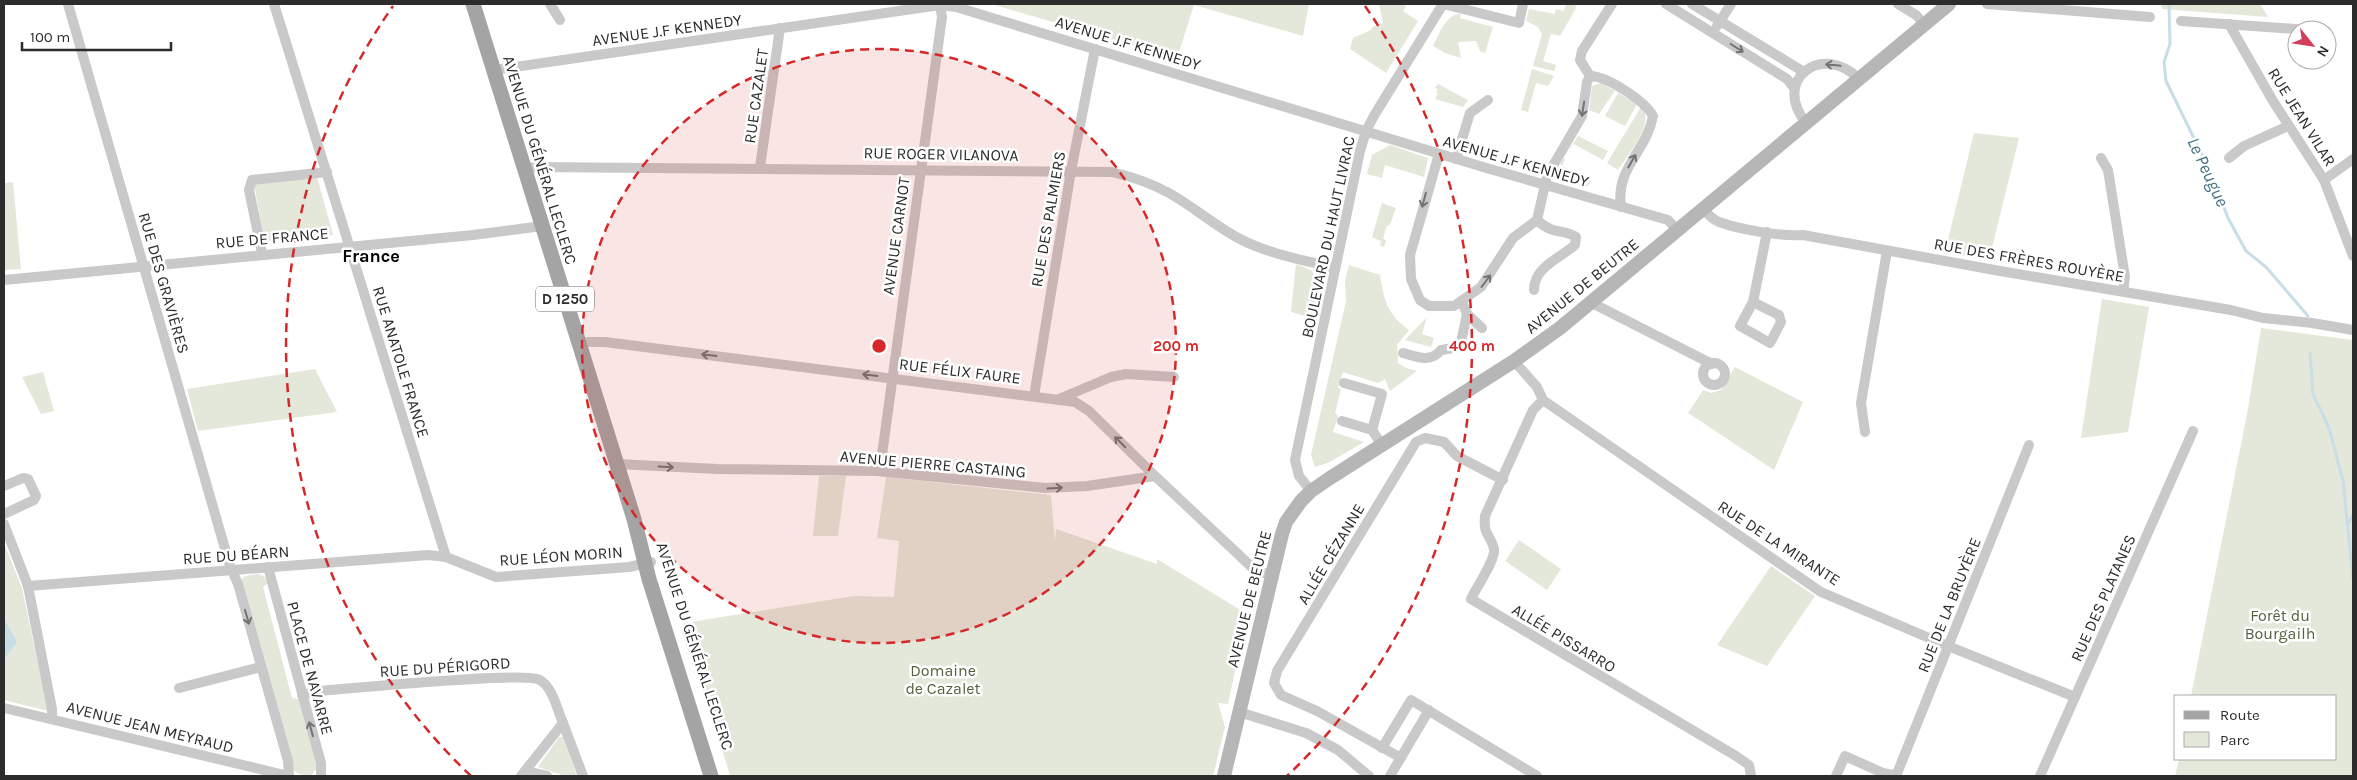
<svg xmlns="http://www.w3.org/2000/svg" width="2357" height="780" font-family="Karla,sans-serif">
<style>
.green{fill:#e3e8da}
.water{fill:#c8dee6}
.lines{fill:none;stroke-linecap:round;stroke-linejoin:round}
.stream{stroke:#c8dee6;stroke-width:3}
.street{stroke:#c9c9c9;stroke-width:10}
.secondary{stroke:#b6b6b6;stroke-width:14}
.primary{stroke:#a4a4a4;stroke-width:15}
.oneway{stroke:#737373}
.ring{fill:none;stroke:#d62828;stroke-width:2.5;stroke-dasharray:9 6}
.labels{text-anchor:middle;dominant-baseline:central;stroke-width:5;stroke-linejoin:round;paint-order:stroke}
.shield{fill:#fff;stroke:#6b6b6b;stroke-width:1}
.shield-label{font-size:15px;font-weight:bold;fill:#2c2c2c}
.street-label{font-size:16px;fill:#2c2c2c;stroke:#fff}
.park-label{font-size:16px;fill:#53623e;stroke:#fff}
.water-label{font-size:18px;font-style:italic;fill:#437284;stroke:#fff}
.neighbourhood-label{font-size:18px;font-weight:bold;fill:#000;stroke:#fff}
.centre{fill:#d62828;stroke:#fff;stroke-width:2.5}
.ring-label{font-size:15px;text-anchor:middle;font-weight:bold;fill:#d62828;stroke:#fff;stroke-width:5;stroke-linejoin:round;paint-order:stroke}
</style>
<rect width="100%" height="100%" fill="#fff"/>
<!-- green -->
<g class="green">
<path d="M991 4H1309L1303 36 1194 5 1177 58Z"/>
<path d="M1379 4H1402L1406 6 1403 11 1418 21 1386 73 1350 49 1353 38 1371 30 1372 27 1383 23Z"/>
<path d="M1566 4H1575L1576 8 1560 36 1551 34 1543 61 1556 65 1554 71 1533 66 1542 34 1538 27 1526 21 1529 9 1555 14 1556 9 1564 11Z"/>
<path d="M2161 4H2260L2268 17 2162 9Z"/>
<path d="M1461 14 1460 18 1493 27 1485 53 1480 51 1476 41 1458 42 1461 58 1445 53 1433 46C1439 35 1446 13 1461 14Z"/>
<path d="M1532 69 1554 76 1548 86 1536 83 1528 112 1521 110Z"/>
<path d="M1601 83 1615 91 1599 114 1589 110 1592 86Z"/>
<path d="M1438 84 1468 100 1463 107 1435 99 1438 94 1436 92 1438 89 1435 88Z"/>
<path d="M1618 93 1637 104 1625 126 1605 116Z"/>
<path d="M1641 107C1657 121 1627 156 1618 170L1607 163Z"/>
<path d="M1974 133 2019 138 1989 260 1945 252Z"/>
<path d="M1578 136 1608 151 1603 160 1574 144 1569 150Z"/>
<path d="M1390 145 1428 158 1424 177 1385 165 1382 178 1367 174 1372 155Z"/>
<path d="M1564 158 1565 159 1562 166 1591 181 1587 187 1558 178V172L1563 166 1560 164Z"/>
<path d="M317 177 333 235 264 241 254 183Z"/>
<path d="M13 182 21 269 4 270V183Z"/>
<path d="M1382 203 1396 208 1390 225 1387 226 1383 238 1386 241 1384 247 1380 246 1381 241 1372 237Z"/>
<path d="M1296 264 1311 270 1320 284 1315 315 1309 317 1291 312Z"/>
<path d="M1349 265 1380 275C1384 300 1387 314 1409 330L1397 345 1398 363 1406 368 1417 371 1390 391 1385 379 1378 383 1343 372 1338 388 1341 389 1335 413 1338 416 1333 432 1364 442 1330 462 1315 467 1311 455 1346 301 1345 281Z"/>
<path d="M2102 299 2149 307 2128 432 2081 438Z"/>
<path d="M1427 317 1422 334 1434 338 1431 347 1405 340Z"/>
<path d="M2261 328 2353 340V776H2175L2179 759H2336V696H2191L2248 409Z"/>
<path d="M1735 367 1803 402 1774 470 1688 413 1703 390 1711 393 1721 390Z"/>
<path d="M315 369 337 412 198 431 187 389Z"/>
<path d="M43 372 54 411 41 414 22 377Z"/>
<path d="M819 476H846L838 536H813Z"/>
<path d="M886 477 1051 495 1055 541 1056 529 1157 564V559L1247 614 1228 704 1218 703 1225 727 1213 776H730L717 732 682 633 684 623 854 596 894 597 899 541 877 538Z"/>
<path d="M1519 540 1561 569 1547 590 1505 561Z"/>
<path d="M4 543 22 588 48 711 4 700Z"/>
<path d="M1771 566 1815 596 1767 666 1717 645Z"/>
<path d="M258 574 264 576 268 583 263 587 292 698 300 699 318 766 311 776 299 774 293 770 243 591 242 579 245 576Z"/>
<path d="M559 737H563L577 776H565L538 767Z"/>
</g>
<!-- water -->
<path class="water" d="M4 619 17 642 4 659Z"/>
<g class="lines">
<!-- stream -->
<g class="stream">
<path d="M2169 4 2170 44 2164 62 2166 81 2211 173 2228 218 2246 251 2266 267 2308 316"/>
<path d="M2310 353 2313 394 2329 428 2343 481 2353 579"/>
<path d="M2347 525 2353 515"/>
</g>
<!-- street -->
<g class="street">
<path d="M68 4 230 566 238 584 288 761 289 776"/>
<path d="M274 4 446 557"/>
<path d="M550 4 560 20"/>
<path d="M1443 4 1519 23 1523 4"/>
<path d="M1666 4 1787 79 1794 88"/>
<path d="M1692 4 1804 72"/>
<path d="M1898 4 1916 15 1924 24"/>
<path d="M1987 4 2150 17"/>
<path d="M2181 21 2296 29"/>
<path d="M2229 24 2273 101 2324 180 2353 256"/>
<path d="M1717 26 1731 4"/>
<path d="M494 70 940 5 956 7 1483 167 1668 220 1678 231"/>
<path d="M1590 76 1580 60 1582 51 1612 4"/>
<path d="M1807 124C1770 81 1822 41 1859 79"/>
<path d="M1439 154 1410 255 1411 279 1420 300 1429 306H1454L1481 287 1513 238 1537 220 1547 176 1582 116 1587 82 1590 76C1607 76 1645 101 1653 116 1647 151 1615 168 1621 207"/>
<path d="M2101 158 2108 170 2125 277 2123 291"/>
<path d="M2229 158 2244 146 2288 126"/>
<path d="M1456 159 1470 113 1488 100"/>
<path d="M760 167 780 28"/>
<path d="M524 169 534 167 1112 172C1133 177 1151 183 1169 193 1194 207 1215 226 1240 239 1269 254 1303 260 1335 268"/>
<path d="M2324 180 2353 159"/>
<path d="M1704 209C1708 215 1712 219 1719 222 1738 229 1782 237 1803 235L2000 271 2231 310 2263 318 2312 323 2353 330"/>
<path d="M262 253 249 190 252 180 327 172"/>
<path d="M4 280 473 235 542 226"/>
<path d="M1534 290C1534 267 1560 258 1575 245L1576 237C1562 228 1554 236 1537 220"/>
<path d="M1753 302 1779 315 1781 322 1770 343 1740 326 1753 302 1767 232"/>
<path d="M1592 303 1712 364"/>
<path d="M1467 314 1482 328"/>
<path d="M579 345 588 342H605L1075 402 1089 411 1155 476 1257 572 1271 574"/>
<path d="M1403 353C1417 357 1431 363 1441 350L1460 347 1467 314 1462 302"/>
<path d="M1514 361 1537 387 1543 400 1821 592 1948 646 2075 697"/>
<circle cx="1714" cy="374" r="11"/>
<path d="M1344 383 1382 394 1372 430"/>
<path d="M1034 396 1071 171 1095 49"/>
<path d="M1059 399 1111 377 1126 374 1174 377"/>
<path d="M1543 400 1533 410 1485 516C1483 537 1491 534 1494 549 1496 559 1476 588 1471 599L1736 756 1749 765 1751 776"/>
<path d="M1342 421 1372 430 1382 445"/>
<path d="M1865 432 1861 403 1887 251"/>
<path d="M617 464 717 469 877 471 1045 488 1087 486 1155 476"/>
<path d="M877 471 881 462 942 17 940 5"/>
<path d="M4 486 23 478 28 479 36 496 34 500 4 514"/>
<path d="M1311 491 1299 476 1295 460 1360 151 1366 131 1375 114 1443 4"/>
<path d="M4 524 28 586 52 709V719"/>
<path d="M268 567 321 763V776"/>
<path d="M28 586 428 555 446 557 496 577 629 567 651 562"/>
<path d="M179 688 261 667"/>
<path d="M302 695 318 691C348 689 525 671 540 680 553 688 557 709 563 723L521 776"/>
<path d="M4 708 289 776"/>
<path d="M1239 712 1306 733 1338 750 1369 776"/>
<path d="M563 723 583 776"/>
<path d="M1382 748 1411 700 1537 776"/>
<path d="M1401 758 1317 711 1281 695 1274 683 1277 671 1416 442 1425 438 1444 442 1457 456 1503 480"/>
<path d="M525 771 547 776"/>
<path d="M1390 776 1429 710"/>
<path d="M1836 776 1845 756 1883 773 1897 776"/>
<path d="M1896 776 2029 445"/>
<path d="M2040 776 2193 431"/>
</g>
<!-- secondary -->
<path class="secondary" d="M1224 776 1282 534 1286 522 1301 501 1311 491 1330 478 1514 361 1560 328 1949 4"/>
<!-- primary -->
<path class="primary" d="M473 4 634 519 649 579 711 776"/>
</g>
<!-- one-way arrows -->
<defs><path id="oneway-shaft" d="M-6 0H5M1.5-3L5.5 0L1.5 3" fill="none" stroke-width="1.6" stroke-linecap="round" stroke-linejoin="round" transform="scale(1.25)"/></defs>
<g class="oneway">
<use href="#oneway-shaft" transform="translate(1737 48) rotate(32)"/>
<use href="#oneway-shaft" transform="translate(1833 65) rotate(-174)"/>
<use href="#oneway-shaft" transform="translate(1583 109) rotate(99)"/>
<use href="#oneway-shaft" transform="translate(1632 161) rotate(-60)"/>
<use href="#oneway-shaft" transform="translate(1424 200) rotate(105)"/>
<use href="#oneway-shaft" transform="translate(1486 281) rotate(-53)"/>
<use href="#oneway-shaft" transform="translate(709 355) rotate(-173)"/>
<use href="#oneway-shaft" transform="translate(870 375) rotate(-173)"/>
<use href="#oneway-shaft" transform="translate(1120 442) rotate(-135)"/>
<use href="#oneway-shaft" transform="translate(666 467) rotate(3)"/>
<use href="#oneway-shaft" transform="translate(1055 488) rotate(-3)"/>
<use href="#oneway-shaft" transform="translate(247 617) rotate(74)"/>
<use href="#oneway-shaft" transform="translate(311 729) rotate(-105)"/>
</g>
<!-- distance rings -->
<circle cx="879" cy="346" r="297" fill="#d62828" fill-opacity=".12"/>
<g class="ring">
<circle cx="879" cy="346" r="297"/>
<path d="M471 776A593 593 0 0 1 393 6M1365 6A593 593 0 0 1 1287 776"/>
</g>
<g class="labels">
<!-- shield labels -->
<rect class="shield" x="536" y="286.5" width="58" height="25" rx="4"/>
<g class="shield-label">
<text x="565" y="299">D 1250</text>
</g>
<!-- street labels -->
<g class="street-label">
<text transform="translate(667 30) rotate(-8)">AVENUE J.F KENNEDY</text>
<text transform="translate(1128 43) rotate(17)">AVENUE J.F KENNEDY</text>
<text transform="translate(756 96) rotate(-82)">RUE CAZALET</text>
<text transform="translate(2302 117) rotate(58)">RUE JEAN VILAR</text>
<text transform="translate(941 154) rotate(1)">RUE ROGER VILANOVA</text>
<text transform="translate(540 160) rotate(73)">AVENUE DU GÉNÉRAL LECLERC</text>
<text transform="translate(1516 161) rotate(16)">AVENUE J.F KENNEDY</text>
<text transform="translate(1048 219) rotate(-80)">RUE DES PALMIERS</text>
<text transform="translate(896 236) rotate(-82)">AVENUE CARNOT</text>
<text transform="translate(1328 237) rotate(-78)">BOULEVARD DU HAUT LIVRAC</text>
<text transform="translate(272 238) rotate(-5)">RUE DE FRANCE</text>
<text transform="translate(2029 260) rotate(10)">RUE DES FRÈRES ROUYÈRE</text>
<text transform="translate(164 283) rotate(74)">RUE DES GRAVIÈRES</text>
<text transform="translate(1582 286) rotate(-39)">AVENUE DE BEUTRE</text>
<text transform="translate(401 362) rotate(73)">RUE ANATOLE FRANCE</text>
<text transform="translate(960 371) rotate(7)">RUE FÉLIX FAURE</text>
<text transform="translate(933 464) rotate(5)">AVENUE PIERRE CASTAING</text>
<text transform="translate(1779 543) rotate(33)">RUE DE LA MIRANTE</text>
<text transform="translate(1331 554) rotate(-59)">ALLÉE CÉZANNE</text>
<text transform="translate(236 555) rotate(-4)">RUE DU BÉARN</text>
<text transform="translate(561 556) rotate(-4)">RUE LÉON MORIN</text>
<text transform="translate(2103 598) rotate(-66)">RUE DES PLATANES</text>
<text transform="translate(1249 599) rotate(-76)">AVENUE DE BEUTRE</text>
<text transform="translate(1949 605) rotate(-68)">RUE DE LA BRUYÈRE</text>
<text transform="translate(1564 638) rotate(31)">ALLÉE PISSARRO</text>
<text transform="translate(695 646) rotate(72)">AVENUE DU GÉNÉRAL LECLERC</text>
<text transform="translate(445 667) rotate(-4)">RUE DU PÉRIGORD</text>
<text transform="translate(310 668) rotate(75)">PLACE DE NAVARRE</text>
<text transform="translate(150 727) rotate(14)">AVENUE JEAN MEYRAUD</text>
</g>
<!-- park labels -->
<g class="park-label">
<text x="2280" y="615">Forêt du<tspan x="2280" dy="18">Bourgailh</tspan></text>
<text x="943" y="670">Domaine<tspan x="943" dy="18">de Cazalet</tspan></text>
</g>
<!-- water labels -->
<g class="water-label">
<text transform="translate(2208 172) rotate(65)">Le Peugue</text>
</g>
<!-- neighbourhood labels -->
<g class="neighbourhood-label">
<text x="371" y="256">France</text>
</g>
</g>
<circle cx="879" cy="346" r="8" class="centre"/>
<g class="ring-label">
<text x="1176" y="351">200 m</text>
<text x="1472" y="351">400 m</text>
</g>
<!-- border -->
<rect width="2357" height="780" fill="none" stroke="#2c2c2c" stroke-width="10"/>
<!-- legend -->
<rect x="2174" y="695" width="162" height="65" fill="#ffffff" stroke="#ababab"/>
<rect x="2184" y="711" width="25" height="8" fill="#a4a4a4" stroke="#ababab"/>
<text x="2220" y="720" font-size="15" fill="#2c2c2c">Route</text>
<rect x="2184" y="732" width="25" height="15" fill="#e3e8da" stroke="#ababab"/>
<text x="2220" y="745" font-size="15" fill="#2c2c2c">Parc</text>
<!-- north arrow -->
<g transform="translate(2312 45) rotate(120)"><circle r="24" fill="#ffffff" stroke="#ababab"/>
<path d="M0-4L9 19L0 12L-9 19Z" fill="#d13f5a"/>
<text y="-8" font-size="14" font-weight="bold" text-anchor="middle" fill="#2c2c2c">N</text>
</g>
<!-- scale -->
<path d="M22 42v8h149v-8" fill="none" stroke="#2c2c2c" stroke-width="2.5"/>
<text x="30" y="42" font-size="15" fill="#2c2c2c" stroke="#ffffff" stroke-width="4" paint-order="stroke">100 m</text>
</svg>
